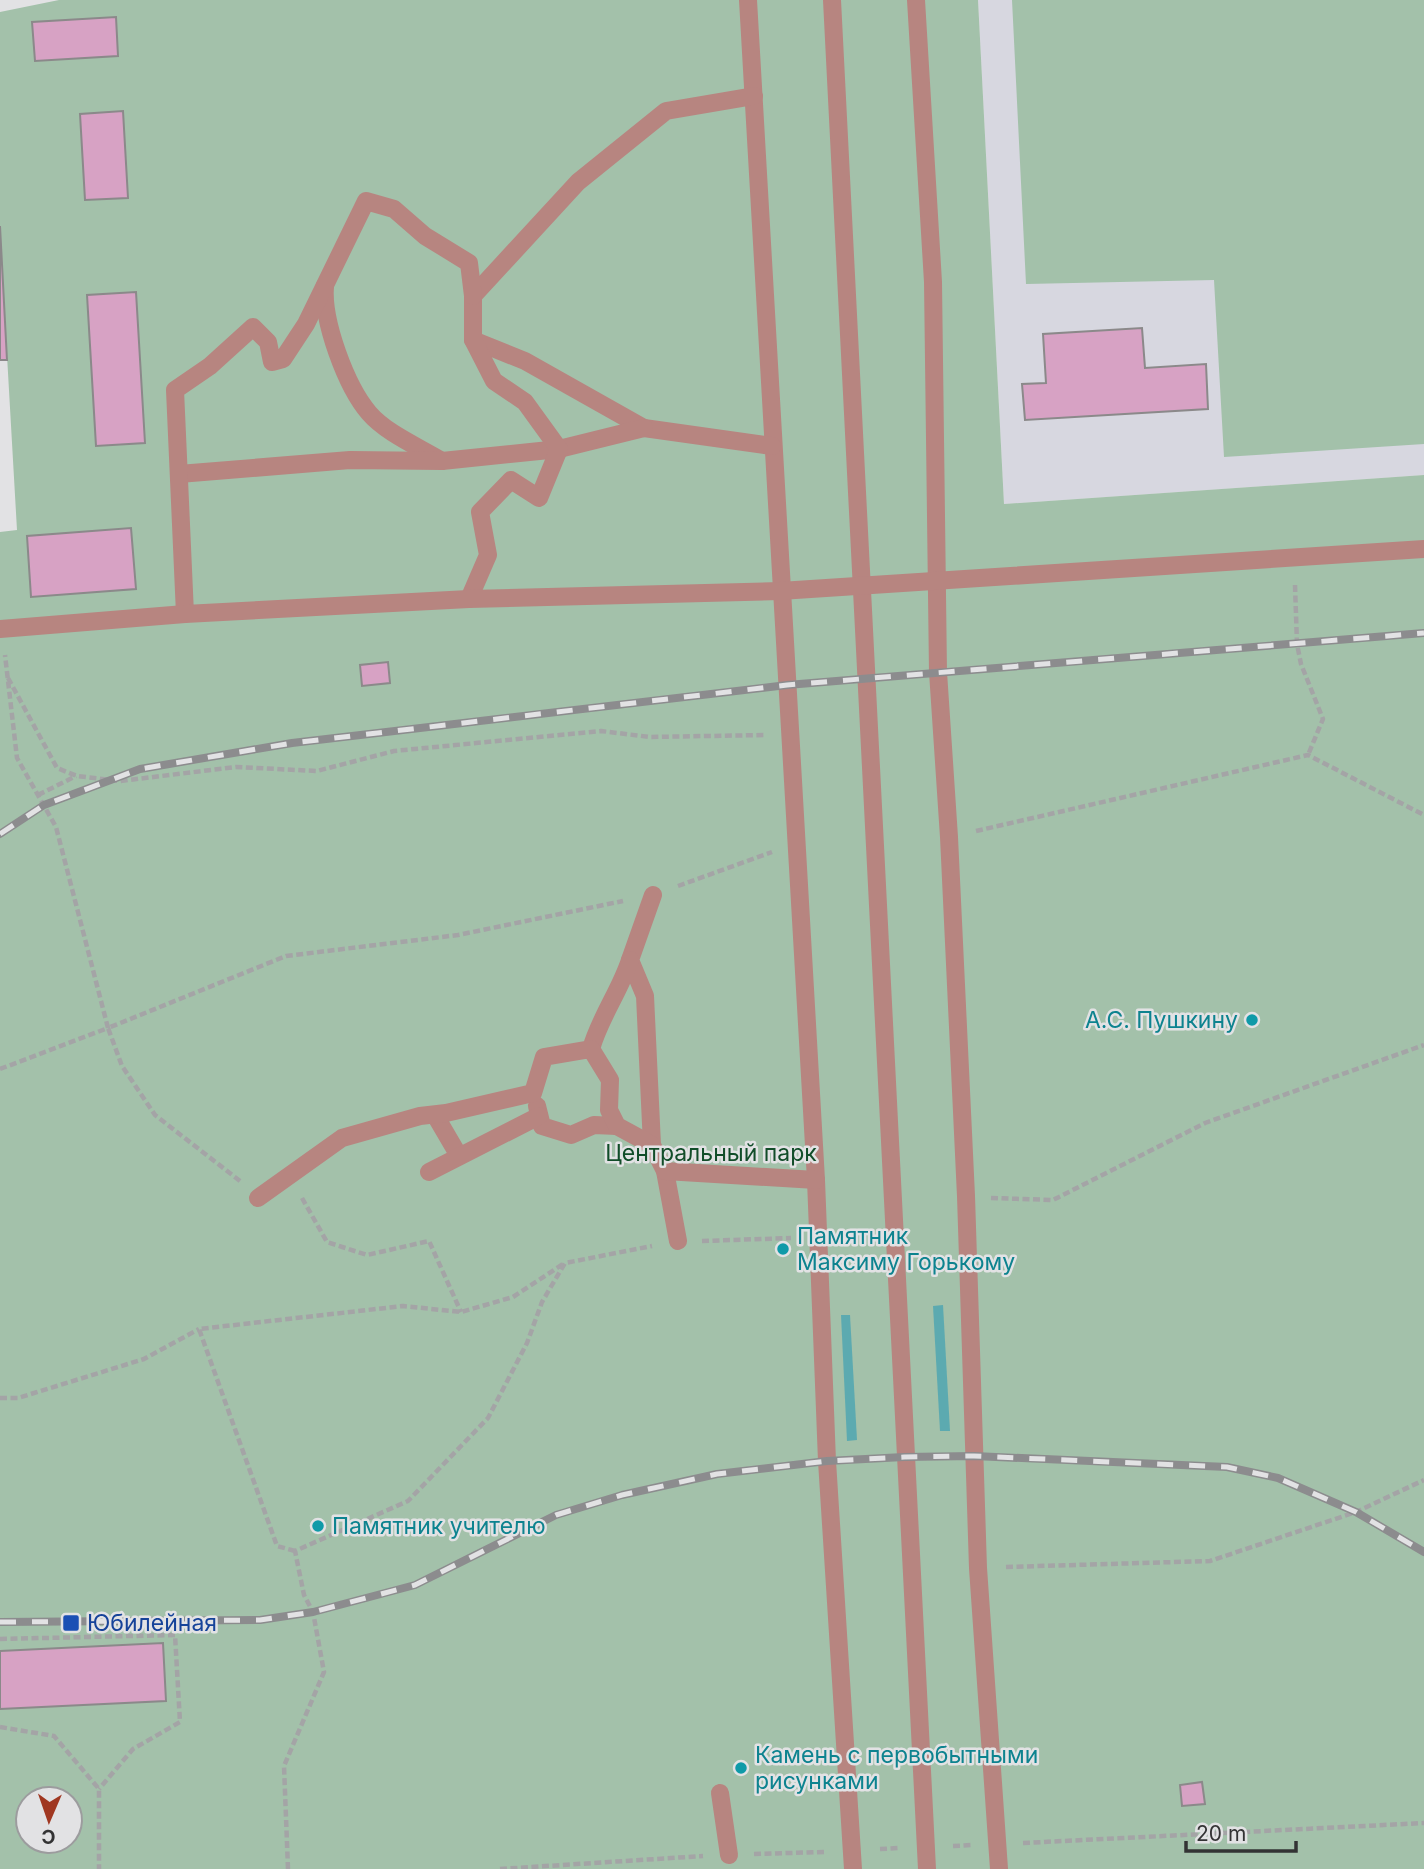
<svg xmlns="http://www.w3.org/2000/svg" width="1424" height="1869" font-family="Inter,sans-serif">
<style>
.built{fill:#d7d7e0}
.green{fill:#a3c1aa;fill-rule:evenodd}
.water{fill:#5caab0}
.building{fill:#d7a2c4;stroke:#8b898a;stroke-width:2}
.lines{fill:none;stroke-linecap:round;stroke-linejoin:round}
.path{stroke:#a4a4a6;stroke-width:4.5;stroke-dasharray:7 3.5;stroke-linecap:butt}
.minor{stroke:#b78580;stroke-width:18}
.rail-casing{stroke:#8c8c8e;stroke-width:8}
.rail{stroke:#e2e2e4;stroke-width:5;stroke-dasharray:16;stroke-linecap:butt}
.culture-dot{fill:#0f9aa8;stroke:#e2e2e4;stroke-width:2.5}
.transit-dot{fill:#1a4fb4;stroke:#e2e2e4;stroke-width:2.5}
.labels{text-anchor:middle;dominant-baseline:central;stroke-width:5;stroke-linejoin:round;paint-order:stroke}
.culture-label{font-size:23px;fill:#0d838f;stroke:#e2e2e4;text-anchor:start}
.park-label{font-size:23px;fill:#114d29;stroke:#e2e2e4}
.transit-label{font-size:23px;fill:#164399;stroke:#e2e2e4;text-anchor:start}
</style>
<rect width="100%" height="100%" fill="#e2e2e4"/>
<!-- built -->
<path class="built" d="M978 0H1424V475L1004 504Z"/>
<!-- green -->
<g class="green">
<path d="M59 0H978L1004 504 1424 475V1869H0V532L17 530 0 233V12ZM28 1799H70V1841H28Z"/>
<path d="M1012 0H1424V444L1224 457 1214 280 1026 284Z"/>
</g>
<!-- water -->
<g class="water">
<path d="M943 1305 950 1431H940L933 1306Z"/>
<path d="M841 1315H850L857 1440 847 1441Z"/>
</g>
<!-- building -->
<g class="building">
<path d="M116 17 118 56 35 61 32 22Z"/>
<path d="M123 111 128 198 85 200 80 114Z"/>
<path d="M0 226 7 360H0Z"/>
<path d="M136 292 145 443 96 446 87 295Z"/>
<path d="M1142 328 1145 368 1206 364 1208 409 1025 420 1022 384 1046 383 1043 334Z"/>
<path d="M131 528 136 589 31 597 27 536Z"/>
<path d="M388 662 390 683 362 686 360 665Z"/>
<path d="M163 1643 166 1701 0 1709V1651Z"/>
<path d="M1202 1782 1205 1804 1182 1806 1180 1785Z"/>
</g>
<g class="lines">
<!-- path -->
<g class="path">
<path d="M1295 585 1297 644 1301 664 1323 719 1308 755"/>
<path d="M8 678 57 768 77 776 120 781 236 767 317 771 394 751 601 731 650 737 765 735"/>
<path d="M38 795 76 776"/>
<path d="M976 831 1308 755 1424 815"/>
<path d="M678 886 772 852"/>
<path d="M0 1069 108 1028 56 827 17 758 5 655"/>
<path d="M240 1181 155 1115 122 1066 108 1028 286 956 458 935 623 901"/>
<path d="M302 1198 327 1242 367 1255 429 1241 461 1312"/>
<path d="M991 1198 1053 1200 1205 1123 1424 1045"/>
<path d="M702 1241 791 1238"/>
<path d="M0 1398H18L144 1359 199 1329"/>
<path d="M295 1551 277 1546 199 1329 403 1306 461 1312 513 1297 563 1264"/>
<path d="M1006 1567 1210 1561 1356 1512 1424 1480"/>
<path d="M0 1639 175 1635 180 1722 133 1749 99 1789"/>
<path d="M0 1727 54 1736 99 1789V1869"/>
<path d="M1023 1843 1424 1823"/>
<path d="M953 1846 972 1845"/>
<path d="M880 1849 899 1848"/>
<path d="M754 1854 825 1852"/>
<path d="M288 1869 284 1766 324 1672 313 1612 304 1595 295 1551 408 1501 488 1418 527 1343 542 1302 565 1263 652 1246"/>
<path d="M500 1869 703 1856"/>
</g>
<!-- minor -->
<g class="minor">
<path d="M748 0 816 1180 827 1461 853 1869"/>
<path d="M832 0 927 1869"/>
<path d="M916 0 933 282 938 672 949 837 966 1196 978 1568 999 1869"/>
<path d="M325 286C322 321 346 386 369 413 386 433 419 447 442 461"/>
<path d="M473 340 525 361 644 428 772 446"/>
<path d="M179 474 350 460 442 461 559 449 644 428"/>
<path d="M469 599 488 555 480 512 511 480 539 498 559 449 525 402 494 381 473 340V296L578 182 666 111 754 96"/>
<path d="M185 614 175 390 210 366 253 327 268 342 272 362 283 359 306 324 366 201 394 209 425 236 469 263 473 296"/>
<path d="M0 629 185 614 469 599 780 591 1424 549"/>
<path d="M653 895 630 960 645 996 652 1145 665 1171 678 1241"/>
<path d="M591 1049C600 1017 620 991 630 960"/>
<path d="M537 1106 542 1126 571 1135 594 1125 617 1126"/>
<path d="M435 1115 459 1156"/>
<path d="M665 1171 816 1180"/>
<path d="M429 1172 539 1116"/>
<path d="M258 1198 342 1138 420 1116 446 1113 533 1093 544 1057 591 1049 610 1080 609 1110 617 1126 652 1145"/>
<path d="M720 1793 729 1855"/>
</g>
<!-- rail casing -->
<g class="rail-casing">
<g id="rail">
<path d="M0 834 44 805 140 769 292 743 787 685 1424 633"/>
<path d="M0 1622 260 1620 313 1612 415 1585 556 1515 622 1495 717 1474 827 1461 904 1457 974 1456 1227 1467 1278 1478 1356 1512 1424 1552"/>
</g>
</g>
<!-- rail -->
<use href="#rail" class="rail"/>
</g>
<!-- markers -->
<g class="culture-dot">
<circle cx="1252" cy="1020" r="7"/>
<circle cx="783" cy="1249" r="7"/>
<circle cx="318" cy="1526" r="7"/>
<circle cx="741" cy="1768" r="7"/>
</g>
<rect class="transit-dot" x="62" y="1614" width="18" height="18" rx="3.5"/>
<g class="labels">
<!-- culture labels -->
<g class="culture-label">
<text x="1238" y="1020" text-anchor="end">А.С. Пушкину</text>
<text x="797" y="1236">Памятник<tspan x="797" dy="26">Максиму Горькому</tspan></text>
<text x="332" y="1526">Памятник учителю</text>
<text x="755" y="1755">Камень с первобытными<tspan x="755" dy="26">рисунками</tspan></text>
</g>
<!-- park labels -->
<g class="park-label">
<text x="711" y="1153">Центральный парк</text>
</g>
<!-- transit labels -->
<g class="transit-label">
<text x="87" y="1623">Юбилейная</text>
</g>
</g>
<!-- north arrow -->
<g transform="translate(49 1820) rotate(182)"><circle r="33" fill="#e2e2e4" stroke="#9c9c9e" stroke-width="2"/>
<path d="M0-5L12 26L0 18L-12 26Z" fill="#a03721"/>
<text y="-10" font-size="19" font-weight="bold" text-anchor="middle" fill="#333334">С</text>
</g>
<!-- scale -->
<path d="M1186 1841v10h110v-10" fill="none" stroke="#333334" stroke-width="3.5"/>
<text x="1196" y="1841" font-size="21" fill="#333334" stroke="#e2e2e4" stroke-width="5" paint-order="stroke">20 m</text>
</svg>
